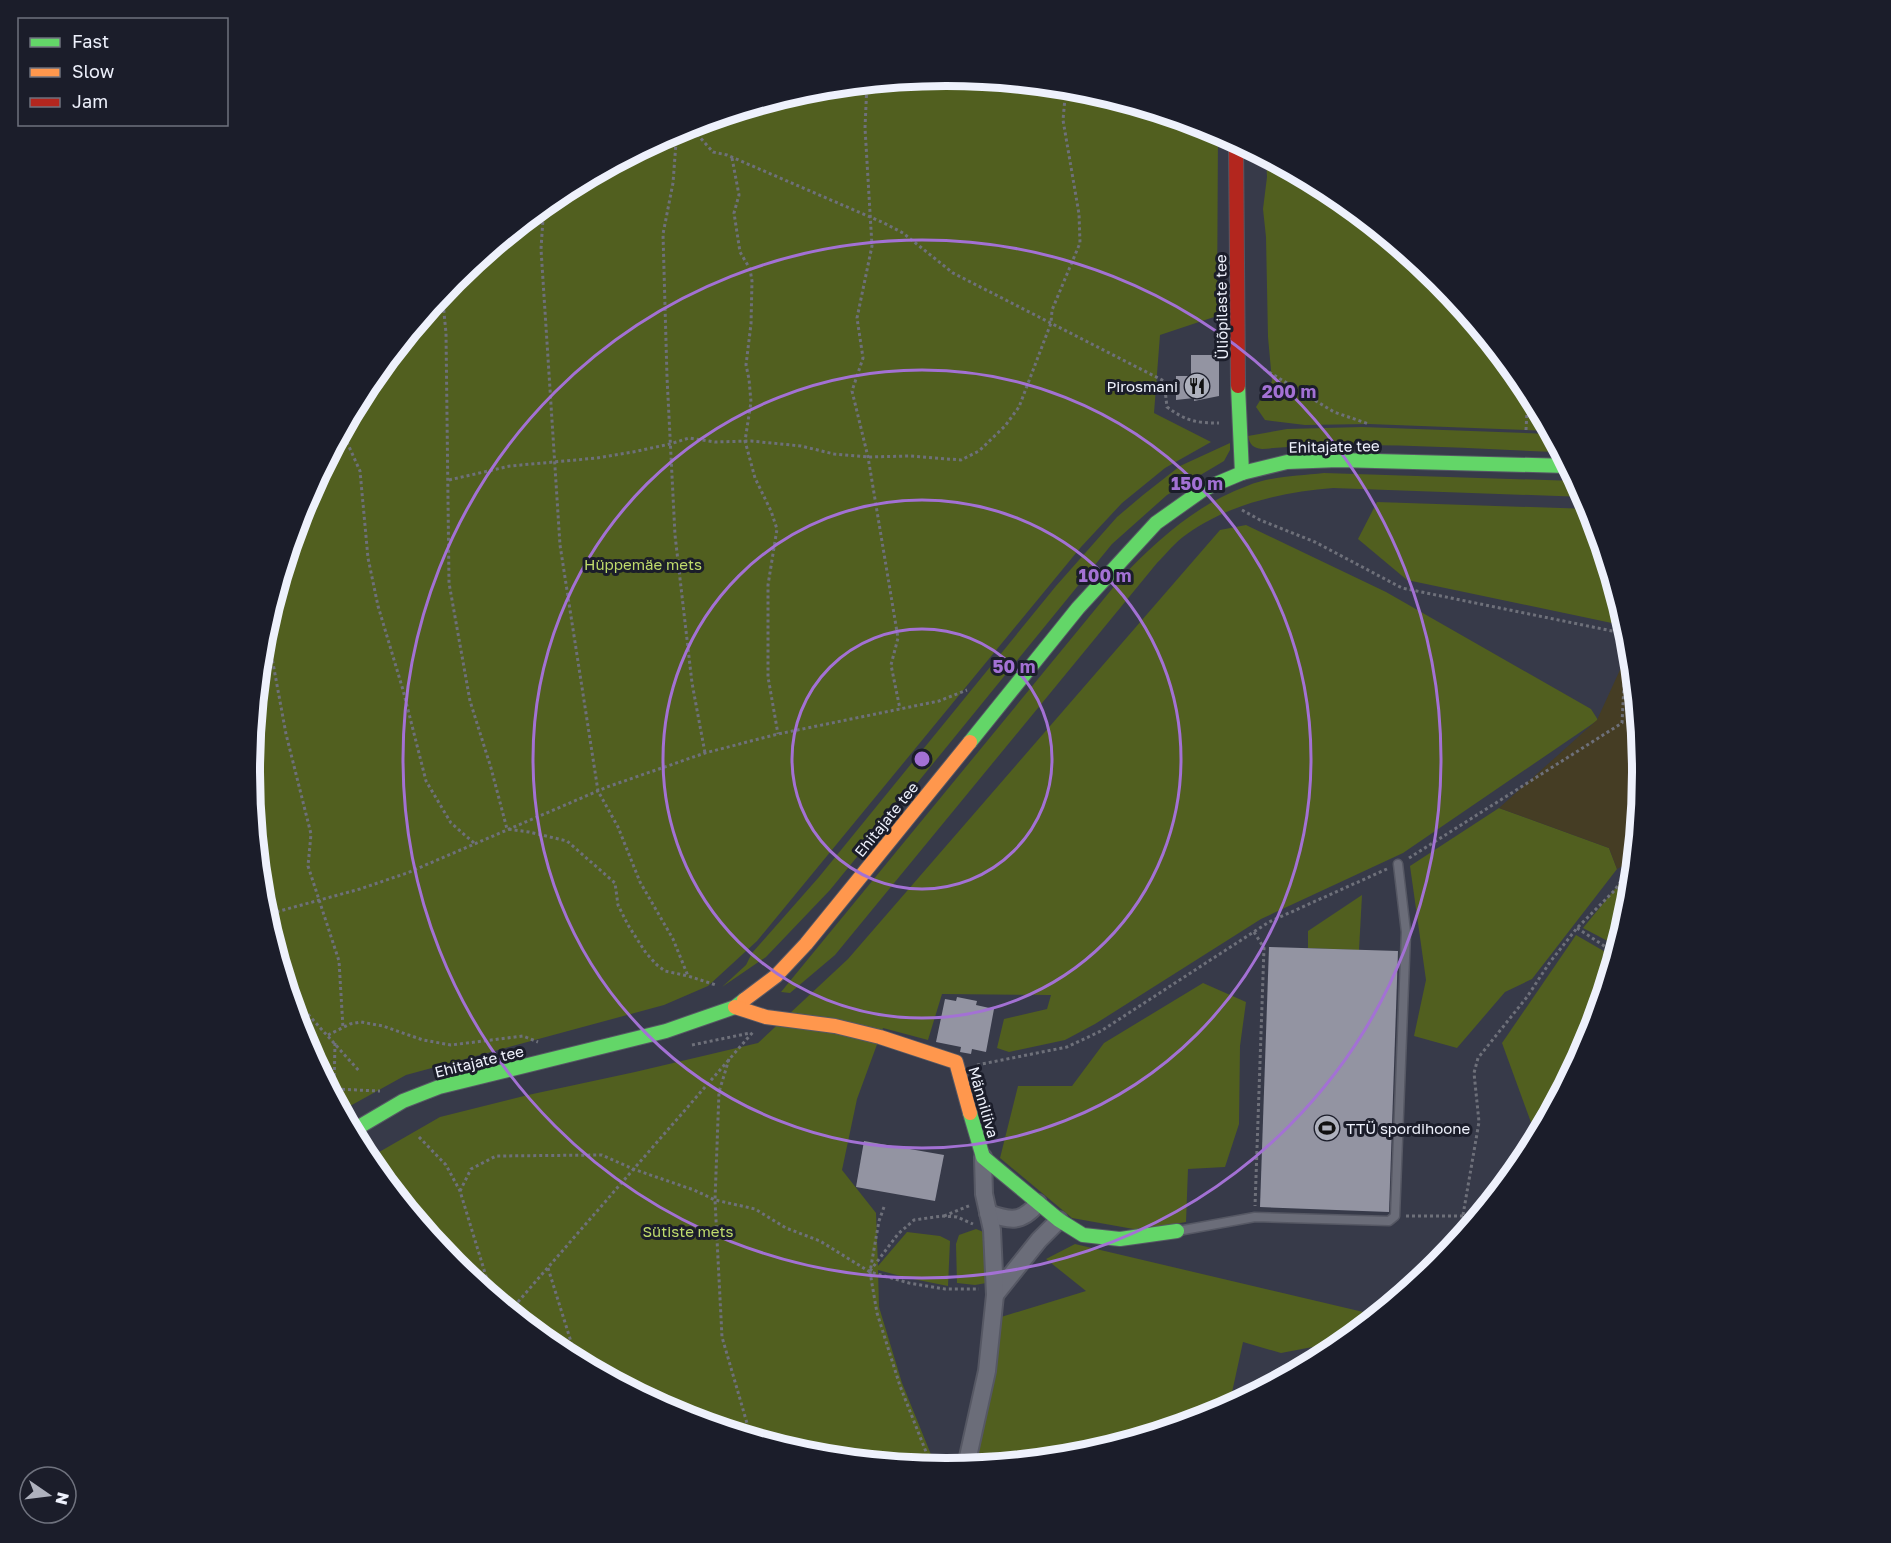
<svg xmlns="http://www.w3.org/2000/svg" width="1891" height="1543" font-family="'Golos Text',sans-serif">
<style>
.green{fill:#515f1f}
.sand{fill:#453d24}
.building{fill:#9394a2}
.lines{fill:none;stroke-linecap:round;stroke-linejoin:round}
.lane-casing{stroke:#565864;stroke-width:11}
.street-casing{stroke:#565864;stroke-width:20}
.fast-casing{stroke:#565864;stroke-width:16}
.slow-casing{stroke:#565864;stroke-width:16}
.jam-casing{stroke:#565864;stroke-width:16}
.path{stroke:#6e707a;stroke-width:3;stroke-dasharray:3 3;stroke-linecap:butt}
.lane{stroke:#6b6d79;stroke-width:8}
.street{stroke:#6b6d79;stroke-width:16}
.fast{stroke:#63d668;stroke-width:14}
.slow{stroke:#ff974d;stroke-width:14}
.jam{stroke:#b3261e;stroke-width:14}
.ring{fill:none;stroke:#a371d4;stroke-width:3}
.labels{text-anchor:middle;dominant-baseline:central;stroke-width:6;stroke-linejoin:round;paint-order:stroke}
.street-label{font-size:15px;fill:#eef1fc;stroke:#1b1d2a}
.poi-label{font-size:15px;fill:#eef1fc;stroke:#1b1d2a;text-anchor:end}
.park-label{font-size:15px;fill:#c0dc6c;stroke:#1b1d2a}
.rim{fill:none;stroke:#eef1fc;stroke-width:8}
.centre{fill:#a371d4;stroke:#1b1d2a;stroke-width:3}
.ring-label{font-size:18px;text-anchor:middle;font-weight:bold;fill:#a371d4;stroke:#1b1d2a;stroke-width:6;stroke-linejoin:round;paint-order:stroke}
</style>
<rect width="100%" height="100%" fill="#373a49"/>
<!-- green -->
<g class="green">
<path d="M946 75 1082 88 1218 131 1217 316 1160 335 1154 413 1211 442 1165 468 1122 503 1081 547 757 941 708 986 664 1005 406 1075 341 1111 302 1038 262 907 249 771 262 635 302 505 367 384 453 279 559 192 679 128 810 88Z"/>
<path d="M1266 157 1333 193 1438 279 1525 385 1549 431 1369 424 1305 425 1265 420 1256 407 1272 381 1268 337 1266 237 1263 209 1267 177Z"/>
<path d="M1362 427 1551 434 1560 452C1461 449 1361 440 1262 449 1253 448 1250 445 1248 436L1287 429Z"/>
<path d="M1230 443V450L1224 461 1167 495 1112 544 830 890 766 957 722 987 746 965 752 953 819 877 1056 586 1117 517 1143 495 1180 466Z"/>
<path d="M1324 473 1576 481 1585 497 1333 488C1283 492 1229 504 1187 534 1176 541 1166 554 1157 563L835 955 790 993 781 992 1121 578C1157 540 1197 504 1247 486 1271 476 1299 476 1324 473Z"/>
<path d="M1377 502 1590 509 1626 626 1407 580 1358 539Z"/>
<path d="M1246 525 1386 592 1591 709 1598 720 1403 853 1261 919 1095 1024 1065 1040 1009 1052 997 1048 1004 1019 1047 1009 1051 995 942 994 928 1040 883 1028 857 1099 842 1170 876 1213 878 1266 907 1232 940 1236 950 1241 948 1286 908 1278 878 1270 879 1307 902 1383 934 1462V1467L809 1455 679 1415 558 1350 453 1264 367 1159 440 1117 528 1095 635 1072 758 1043 848 959 1220 530Z"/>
<path d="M1499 808 1609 848 1617 869 1532 979 1505 992 1457 1048 1414 1036 1426 980 1410 866Z"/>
<path d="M1633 867 1629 908 1617 946 1583 928Z"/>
<path d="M1362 895 1359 950 1308 948V931Z"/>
<path d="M1576 935 1614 957 1589 1038 1536 1136 1502 1043Z"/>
<path d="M1203 983 1246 1002 1240 1046 1239 1124 1225 1167 1188 1169 1186 1222 1139 1230 1072 1218 1000 1158 1018 1086H1072L1104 1043Z"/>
<path d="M976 1229 991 1235 992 1282 975 1285 957 1283 956 1244 959 1235Z"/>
<path d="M1075 1244 1376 1315 1344 1341 1281 1353 1243 1342 1229 1406 1212 1415 1081 1455 975 1465 1001 1317 1086 1291 1046 1259Z"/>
</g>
<!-- sand -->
<path class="sand" d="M1630 648 1642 772 1633 860 1617 869 1609 848 1499 808 1597 720Z"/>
<!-- building -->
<g class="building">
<path d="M1191 355H1219V396L1194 401V398L1176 400V376H1191Z"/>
<path d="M1269 947 1398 951 1389 1212 1260 1207Z"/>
<path d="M957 997 977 1001 976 1005 994 1009 986 1052 972 1049 971 1054 960 1052 961 1047 936 1042 945 999 956 1001Z"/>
<path d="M864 1141 944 1155 935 1201 856 1187Z"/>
</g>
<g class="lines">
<!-- lane casing -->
<g class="lane-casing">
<path id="lane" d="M1178 1231 1255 1217 1389 1221 1395 1216 1406 932 1398 864"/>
</g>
<!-- street casing -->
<g class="street-casing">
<g id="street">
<path d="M988 1213C1010 1221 1022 1223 1038 1203"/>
<path d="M995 1295 1039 1240 1059 1220"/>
<path d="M966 1466 987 1371 995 1295 992 1230 984 1194 983 1157"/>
</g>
</g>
<!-- fast casing -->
<g class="fast-casing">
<g id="fast">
<path d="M1238 386 1242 473"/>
<path d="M970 742 1078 608 1156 523 1204 489 1242 473 1287 462 1338 460 1568 466"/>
<path d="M970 1113 983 1157 1059 1220 1083 1235 1120 1239 1177 1231"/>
<path d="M352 1131 403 1101 439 1087 666 1031 735 1007 744 1000"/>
</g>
</g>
<!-- slow casing -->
<g class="slow-casing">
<g id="slow">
<path d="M744 1000 776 976 806 944 970 742"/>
<path d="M735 1007 766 1017 835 1026 880 1037 956 1062 970 1113"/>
</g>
</g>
<!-- jam casing -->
<g class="jam-casing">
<path id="jam" d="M1236 141 1238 386"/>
</g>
<!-- path -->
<g class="path">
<path d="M867 83 865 128 872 246 857 318 863 358 852 391 868 457 898 638 891 665 900 709"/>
<path d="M689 125 713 152 727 155 884 223 903 233 953 273 1164 381 1167 407C1186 421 1196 423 1219 423"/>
<path d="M677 129 673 183 663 234 667 377 675 535 692 683 705 753"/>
<path d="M732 158 739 195 734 213 740 252 750 269 752 281 751 324 746 365 749 379 751 402 745 441 755 478 771 511 777 529 768 585V677L778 734"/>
<path d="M544 204 541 249 560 545 598 791 618 827 640 882 673 939 688 976 716 985"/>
<path d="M442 292 446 333 449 583 470 701 491 768 507 829 529 832 567 841 615 883 618 905 628 925 646 953 657 965 665 971 688 976"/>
<path d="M1264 369 1334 412 1369 424"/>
<path d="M1526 430 1528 391"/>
<path d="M342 431 360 471 368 558 378 606 403 690 426 781 451 823 474 843"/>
<path d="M449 480 510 466 597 458 633 452 670 444 689 438 715 442 751 441 801 446 834 454 868 457 910 456 961 460 979 451 1005 426 1019 407 1051 323 1052 310 1080 243 1079 214 1063 120 1066 87"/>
<path d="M1242 510 1260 520 1315 542 1402 588 1627 634"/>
<path d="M266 625 286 734 311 834 308 866 339 961 343 1028"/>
<path d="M1409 858 1622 723 1627 629"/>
<path d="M265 915 360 889 407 873 607 787 705 753 778 734 939 701 967 690"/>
<path d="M1577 928 1615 953"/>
<path d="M1254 932 1264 948 1255 1206"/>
<path d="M288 992 360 1072"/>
<path d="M328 1035 350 1024 361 1022 383 1026 423 1040 451 1045 523 1036 538 1042"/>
<path d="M335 1043 334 1089 380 1091"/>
<path d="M692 1045 750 1033"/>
<path d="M729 1059 719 1092 715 1200 755 1209 786 1228 820 1241 870 1272 909 1283 945 1289H979"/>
<path d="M977 1065 1067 1047 1101 1031 1269 922 1387 869"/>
<path d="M419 1137 446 1165 460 1191 492 1296"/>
<path d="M460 1191 471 1169 496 1156 602 1155 633 1169 694 1190 715 1200 722 1337 751 1437"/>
<path d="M884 1207 879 1221 870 1272 877 1313 900 1386 932 1467"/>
<path d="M1463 1215 1479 1122 1474 1073 1478 1058 1527 997 1550 962 1577 928 1615 890 1633 862"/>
<path d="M944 1216 971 1205"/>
<path d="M1406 1216H1478"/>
<path d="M548 1268 577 1361"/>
<path d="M870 1271 898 1234 914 1220 942 1216 957 1217 973 1224"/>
<path d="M510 1311 753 1032"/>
</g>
<!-- lane -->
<use href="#lane" class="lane"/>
<!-- street -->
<use href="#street" class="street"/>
<!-- fast -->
<use href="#fast" class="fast"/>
<!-- slow -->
<use href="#slow" class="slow"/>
<!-- jam -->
<use href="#jam" class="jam"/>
</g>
<!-- distance rings -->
<g class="ring">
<circle cx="922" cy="759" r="130"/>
<circle cx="922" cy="759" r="259"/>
<circle cx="922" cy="759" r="389"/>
<circle cx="922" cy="759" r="519"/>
</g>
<!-- icons -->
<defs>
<g id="restaurant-disc" transform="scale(1.35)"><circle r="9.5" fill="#aeb1bd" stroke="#1b1d2a"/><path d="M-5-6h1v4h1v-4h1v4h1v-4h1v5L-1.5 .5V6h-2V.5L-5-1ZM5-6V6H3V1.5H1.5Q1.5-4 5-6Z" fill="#111"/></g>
<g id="stadium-disc" transform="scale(1.35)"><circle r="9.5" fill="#aeb1bd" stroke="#1b1d2a"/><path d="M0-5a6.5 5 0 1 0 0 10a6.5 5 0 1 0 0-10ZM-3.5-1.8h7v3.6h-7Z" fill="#111"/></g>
</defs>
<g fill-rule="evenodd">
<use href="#restaurant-disc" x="1197" y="386"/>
<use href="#stadium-disc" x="1327" y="1128"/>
</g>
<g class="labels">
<!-- street labels -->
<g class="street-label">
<text transform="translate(1221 307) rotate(-91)">Üliõpilaste tee</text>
<text transform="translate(1334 446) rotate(-1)">Ehitajate tee</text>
<text transform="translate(886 819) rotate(-51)">Ehitajate tee</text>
<text transform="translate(479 1061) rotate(-14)">Ehitajate tee</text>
<text transform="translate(984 1102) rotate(74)">Männiliiva</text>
</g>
<!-- poi labels -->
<g class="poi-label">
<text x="1178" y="386">Pirosmani</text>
<text x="1346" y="1128" text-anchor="start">TTÜ spordihoone</text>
</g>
<!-- park labels -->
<g class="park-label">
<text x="643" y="564">Hüppemäe mets</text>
<text x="688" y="1231">Sütiste mets</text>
</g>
</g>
<!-- crop -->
<path d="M0 0H1891V1543H0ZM260 772a686 686 0 1 1 1372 0a686 686 0 1 1-1372 0Z" fill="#1b1d2a" fill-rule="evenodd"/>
<path class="rim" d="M260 772a686 686 0 1 1 1372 0a686 686 0 1 1-1372 0Z"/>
<circle cx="922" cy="759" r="9" class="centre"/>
<g class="ring-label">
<text x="1289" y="398">200 m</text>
<text x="1197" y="490">150 m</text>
<text x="1105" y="582">100 m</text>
<text x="1014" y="673">50 m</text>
</g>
<!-- legend -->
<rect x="18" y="18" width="210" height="108" fill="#1b1d2a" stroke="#6f727e" stroke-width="1.5"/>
<rect x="30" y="38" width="30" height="9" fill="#63d668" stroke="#6f727e" stroke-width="1.5"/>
<text x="72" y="48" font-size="18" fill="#eef1fc">Fast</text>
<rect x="30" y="68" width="30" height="9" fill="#ff974d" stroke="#6f727e" stroke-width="1.5"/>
<text x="72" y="78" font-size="18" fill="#eef1fc">Slow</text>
<rect x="30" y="98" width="30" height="9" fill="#b3261e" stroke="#6f727e" stroke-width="1.5"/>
<text x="72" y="108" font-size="18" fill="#eef1fc">Jam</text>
<!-- north arrow -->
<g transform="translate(48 1495) rotate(104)"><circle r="28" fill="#1b1d2a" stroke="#6f727e" stroke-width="1.5"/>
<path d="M0-4.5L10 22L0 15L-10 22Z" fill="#aeb1bd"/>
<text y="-9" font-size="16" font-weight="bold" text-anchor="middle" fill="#eef1fc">N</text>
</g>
</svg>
